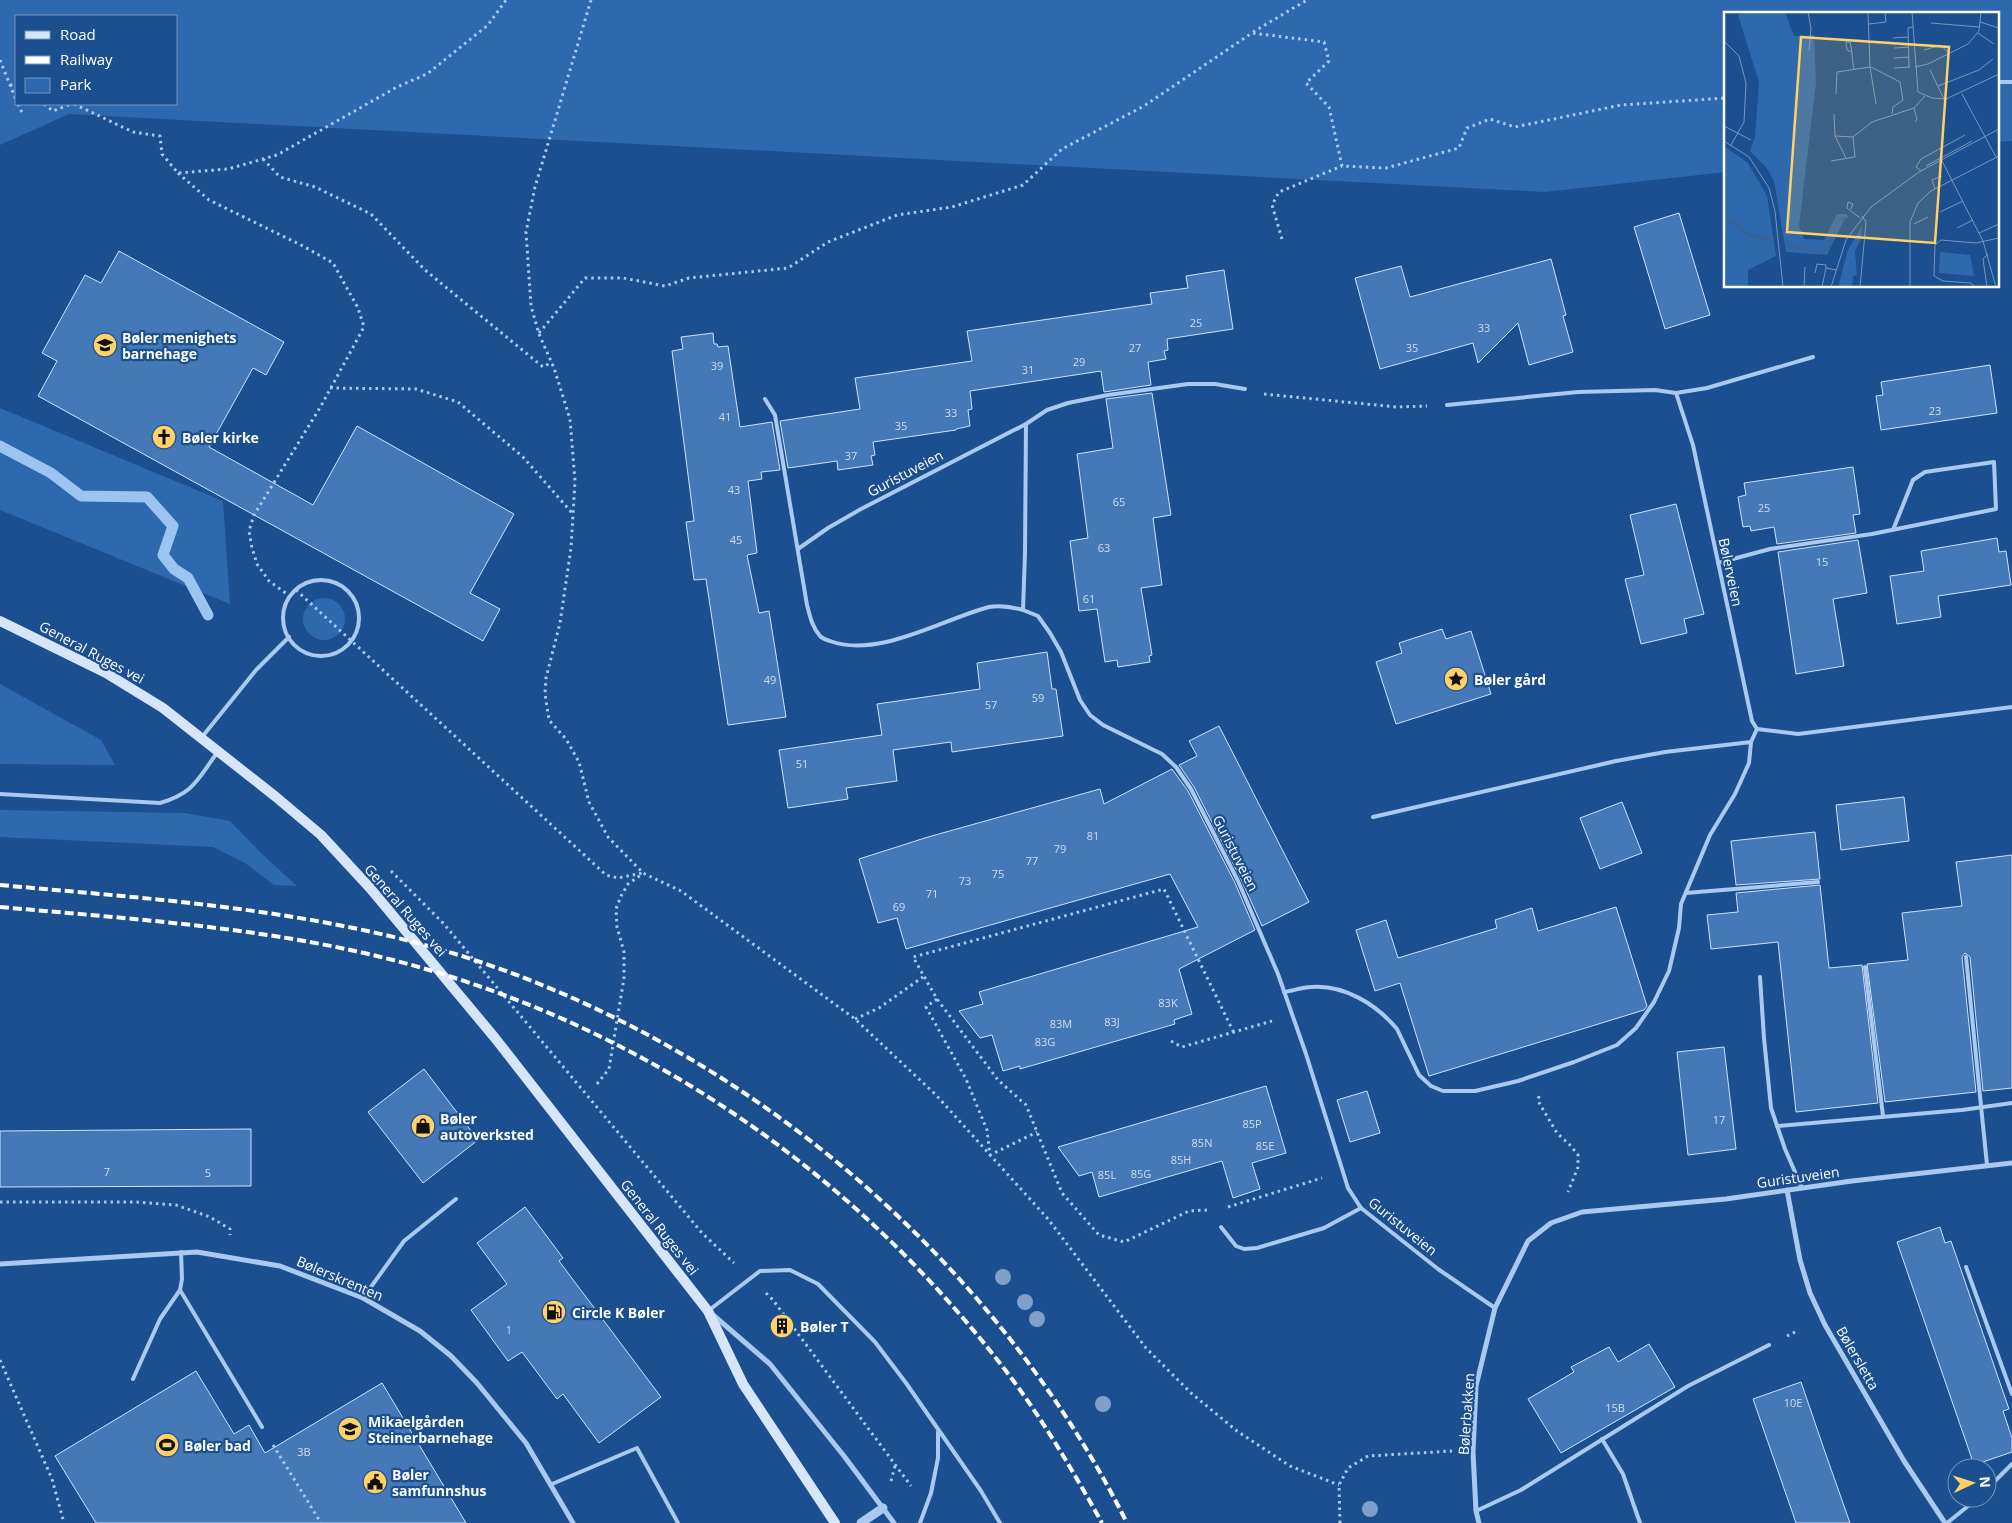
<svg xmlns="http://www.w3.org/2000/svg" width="2012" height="1523" font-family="'Open Sans',sans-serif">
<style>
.green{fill:#2e69ad;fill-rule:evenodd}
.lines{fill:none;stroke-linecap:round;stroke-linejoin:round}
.stream{stroke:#9cc4f0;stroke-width:11}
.building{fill:#4478b7;stroke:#cfe3fa}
.path{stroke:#a9c9ee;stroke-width:3;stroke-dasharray:2.5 4;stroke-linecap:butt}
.service{stroke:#a9c9ee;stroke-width:4}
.minor{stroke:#a9c9ee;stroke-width:5}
.tertiary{stroke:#a9c9ee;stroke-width:9}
.secondary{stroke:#d6e6fa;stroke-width:10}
.rail{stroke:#fff;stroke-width:4;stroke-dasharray:9 4;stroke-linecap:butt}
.tree{fill:#7ea0ca}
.labels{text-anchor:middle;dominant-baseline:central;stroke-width:4.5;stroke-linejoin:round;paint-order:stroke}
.number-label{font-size:11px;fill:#d0dded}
.poi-label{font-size:14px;font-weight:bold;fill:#fff;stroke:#1b4f8f;text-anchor:start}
.street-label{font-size:14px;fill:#fff;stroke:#1b4f8f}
.inset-river{fill:none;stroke:#3c6290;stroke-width:2.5}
.inset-road{fill:none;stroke:#7695bc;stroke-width:1}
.view{fill:#ffd166;fill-opacity:0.15;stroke:#ffd166;stroke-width:2.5}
.inset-edge{fill:none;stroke:#fff;stroke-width:2.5}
</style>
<rect width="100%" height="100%" fill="#1b4f8f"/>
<!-- green -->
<g class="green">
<path d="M0 0H2012V141L1998 142V14H1726V172L1545 192 69 114 0 145ZM16 16H176V104H16Z"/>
<path d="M0 408 223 501 230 604 0 510Z"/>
<circle cx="324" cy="619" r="21"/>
<path d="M0 684 101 740 115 765 0 764Z"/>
<path d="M0 810 185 813 230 821 263 855 297 886 274 885 245 863 213 847 0 837Z"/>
</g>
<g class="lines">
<!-- stream -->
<path class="stream" d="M0 446 51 473 81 496 147 497 173 526 163 555 174 569 188 578 208 615"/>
</g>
<!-- building -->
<g class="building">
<path d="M1679 213 1710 315 1665 329 1634 227Z"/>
<path d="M119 251 284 342 266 375 253 368 209 447 313 505 357 426 514 514 470 593 500 609 483 641 38 396 57 361 42 353 85 275 101 283Z"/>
<path d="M1551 259 1566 315 1563 316 1573 352 1529 365 1518 323 1478 363 1473 343 1380 369 1355 278 1401 266 1410 297Z"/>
<path d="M1224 270 1233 329 1167 339 1168 350 1164 351 1166 359 1148 362 1151 385 1104 392 1101 371 970 391 972 409 968 410 970 426 956 429V430L873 442 875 455 871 456 873 465 838 470 837 461 788 468 780 421 860 409 855 378 972 361 967 331 1152 304 1150 293 1188 288 1186 276Z"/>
<path d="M713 333 714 344H717L718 347 728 346 740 427 772 422 780 470 761 472 762 479 748 481 757 553 747 555 759 613 769 611 786 717 728 725 706 579 694 580 686 522 694 521 672 351 683 349 681 337Z"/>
<path d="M1990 365 1997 413 1881 430 1876 396 1883 395 1881 382Z"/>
<path d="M1152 393 1171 515 1153 518 1162 585 1141 588 1152 655 1149 656 1150 662 1118 667 1117 660 1105 662 1097 609 1079 611 1070 541 1088 538 1077 454 1113 448 1106 399Z"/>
<path d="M1853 467 1860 514 1853 515 1856 533 1777 544 1774 527 1751 531 1750 526 1743 527 1738 497 1746 495 1744 483Z"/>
<path d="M1676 504 1704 614 1684 619 1687 633 1641 644 1625 579 1644 575 1630 515Z"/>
<path d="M1997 538 1999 552 2006 551 2011 585 1938 596 1941 617 1897 624 1890 576 1924 571 1921 551Z"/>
<path d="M1858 540 1867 593 1833 599 1844 666 1796 674 1778 552Z"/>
<path d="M1442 629 1446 639 1471 631 1491 694 1396 724 1376 662 1402 653 1399 643Z"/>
<path d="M1047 652 1052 689H1056L1063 736 952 752 951 742 893 750 897 781 846 788 848 799 788 808 779 750 882 735 877 704 980 689 977 663Z"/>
<path d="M1219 726 1309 902 1262 926 1241 879 1194 787 1179 765 1197 756 1189 741Z"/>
<path d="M1172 769 1188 791 1235 883 1255 930 1179 969 1192 1014 1174 1020 1175 1024 1020 1069V1066L1003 1071 992 1035 980 1038 959 1011 983 1004 979 992 1198 927 1170 874 906 949 897 918 878 923 859 859 928 837 1100 789 1104 804Z"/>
<path d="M1904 797 1909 841 1841 850 1836 805Z"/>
<path d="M1622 802 1642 853 1600 869 1580 818Z"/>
<path d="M1815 832 1820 879 1736 885 1731 841Z"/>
<path d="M2012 855V1088L1983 1091 1970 957 1965 953 1962 957 1976 1092 1885 1102 1867 964 1908 960 1902 913 1962 906 1956 862Z"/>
<path d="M1820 885 1829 968 1862 965 1878 1103 1796 1112 1778 942 1711 949 1707 915 1738 912 1736 893Z"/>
<path d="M1616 907 1647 1006 1644 1010 1429 1076 1400 983 1375 991 1356 930 1386 920 1398 958 1497 928 1495 920 1532 908 1538 931Z"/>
<path d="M1724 1047 1736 1149 1688 1155 1677 1052Z"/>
<path d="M424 1069 478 1140 423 1183 368 1112Z"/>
<path d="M1266 1086 1286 1153 1252 1163 1260 1189 1233 1198 1222 1161 1099 1197 1092 1172 1079 1176 1058 1147Z"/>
<path d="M1367 1091 1380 1133 1350 1142 1337 1100Z"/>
<path d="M251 1129V1186L0 1187V1131Z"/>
<path d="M525 1207 563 1258 559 1261 661 1397 599 1443 563 1394 557 1399 522 1352 508 1361 471 1310 507 1284 477 1243Z"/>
<path d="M1940 1227 1945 1243 1951 1241 2009 1409 2003 1411 2012 1438V1452L1974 1465 1897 1242Z"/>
<path d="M1649 1344 1675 1387 1561 1453 1528 1399 1574 1372 1571 1367 1609 1347 1618 1362Z"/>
<path d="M196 1371 234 1434 249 1425 265 1453 382 1383 466 1523H96L55 1456Z"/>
<path d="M1801 1382 1825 1452 1850 1523H1796L1753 1399Z"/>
</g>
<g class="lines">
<!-- path -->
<g class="path">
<path d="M591 0 535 187 526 232 531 306 539 334 554 368 570 419 575 481 571 548 560 623 546 678 545 694 549 720 566 739 579 762 589 802 608 837 643 873 681 891 855 1019 936 1095 1048 1219 1146 1348 1191 1393 1237 1431 1290 1466 1339 1485"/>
<path d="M1253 32 1307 0"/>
<path d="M0 60 16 100"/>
<path d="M10 85H16"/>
<path d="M18 104 23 115"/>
<path d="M44 104 53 111 71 104"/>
<path d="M74 104 133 132 160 136 162 154 178 173 228 169 277 155 397 87 427 74 488 25 506 0"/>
<path d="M263 159 280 177 315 187 371 214 425 270 543 367 552 362"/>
<path d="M178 173 209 200 301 245 333 263 358 308 364 327 321 406 254 515 249 531 252 548 257 564 269 581 291 597"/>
<path d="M1282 239 1272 205 1279 192 1342 166"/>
<path d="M539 333 585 278H623L665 286 689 278 788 268 828 242 897 215 952 207 1023 185 1062 149 1144 106 1252 33 1324 42 1329 61 1306 83 1329 107 1342 166 1386 168 1459 148 1467 128 1490 119 1515 127 1621 105 1726 98"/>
<path d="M330 388 416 389 458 402 523 457 573 514"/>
<path d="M1264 394 1396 407 1427 406"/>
<path d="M296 590 606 875 618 878 643 873"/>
<path d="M391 871 444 924 702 1233 734 1263"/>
<path d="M937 999 926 1007 966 1079 987 1130 990 1155 1037 1132"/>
<path d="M855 1019 879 1008 923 977"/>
<path d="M1171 1041 1182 1047 1272 1021"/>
<path d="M597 1084 609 1069 624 978V952L617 927 616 909 621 896 628 884 641 875"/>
<path d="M1539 1096 1538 1101 1557 1133 1571 1146 1578 1155V1167L1568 1192"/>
<path d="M0 1202H136L176 1205 210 1217 230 1229V1235"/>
<path d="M1228 1207 1322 1178"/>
<path d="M1207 1210 1189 1211 1124 1242 1099 1235 1062 1193 1026 1105 998 1080 937 999 913 957 1164 889 1234 1033"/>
<path d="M766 1293 773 1300 911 1486"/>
<path d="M1787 1336 1797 1331"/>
<path d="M0 1360 52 1479 64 1523"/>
<path d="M273 1445 321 1523"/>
<path d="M891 1481 895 1466"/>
<path d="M1340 1523 1339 1485 1348 1468 1368 1456 1452 1451"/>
</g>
<!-- service -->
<g class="service">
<path d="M1998 82H2012"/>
<path d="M1245 389 1215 384H1188L1108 395 1068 403 1047 410 1026 424 1025 553 1023 610 1038 616 1050 633 1061 652 1080 700 1090 715 1103 725 1162 754 1176 767 1191 789 1238 881 1278 974 1306 1054 1348 1188 1361 1208 1438 1269 1495 1308"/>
<path d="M1676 393 1707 388 1813 357"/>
<path d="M765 399 775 415 807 605C810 616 812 627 820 636 823 639 827 640 830 641 878 659 943 619 989 607 1000 605 1012 607 1023 610"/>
<path d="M1447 405 1578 392 1655 390 1676 393 1693 445 1752 721 1757 729 1798 734 2012 707"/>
<path d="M798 549 828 528 861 509 1026 424"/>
<path d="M1718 563 1770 549 1872 534 1996 509 1994 462 1925 472 1913 480 1893 530"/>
<circle cx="321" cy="618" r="38"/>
<path d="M202 737 256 670 289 637"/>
<path d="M0 794 160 803C194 793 197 780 217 753"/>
<path d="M1373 817 1616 761 1665 752 1751 742 1757 729"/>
<path d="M1686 893 1818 882"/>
<path d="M1966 957 1987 1165"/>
<path d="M1865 967 1883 1116"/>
<path d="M1760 977 1764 1038 1771 1108 1785 1149 1802 1188"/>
<path d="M1284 992C1293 991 1302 987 1311 987 1344 984 1377 1005 1397 1029L1419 1075 1431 1086 1443 1091H1475L1518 1081 1574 1062 1617 1045 1636 1028 1654 1002 1669 971 1679 928 1681 904 1710 835 1735 794 1749 763 1751 742"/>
<path d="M1777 1126 1962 1110 2012 1103"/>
<path d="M1221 1227 1236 1246 1244 1249 1257 1248 1324 1228 1361 1208"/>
<path d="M1966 1267 2012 1394"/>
<path d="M180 1290 262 1427"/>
<path d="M363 1298 404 1241 456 1199"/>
<path d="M708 1311 760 1271 790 1270 818 1284 875 1342 906 1383 981 1491 1000 1523"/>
<path d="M133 1379 160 1319 180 1290 182 1279 181 1252"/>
<path d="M1602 1439 1623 1474 1640 1523"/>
<path d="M552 1484 637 1448 678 1523"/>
<path d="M1987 1489 2012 1464"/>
<path d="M1476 1511 1521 1490 1688 1386 1769 1345"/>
<path d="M920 1523 931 1493 938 1458V1432"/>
<path d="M1947 1523 1978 1498"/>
</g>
<!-- minor -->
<g class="minor">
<path d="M1787 1190 1800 1260 1810 1293 1825 1325 1904 1461 1945 1523"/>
<path d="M0 1264 197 1252 280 1266 363 1298 420 1331 451 1356 477 1383 526 1443 573 1523"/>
<path d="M712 1314 770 1364 844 1456 894 1523"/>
<path d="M1479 1523 1476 1511 1473 1452 1476 1386 1495 1308 1528 1241 1551 1223 1582 1212 1726 1199 1852 1181 2012 1163"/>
</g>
<!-- tertiary -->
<path class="tertiary" d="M861 1523 883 1508"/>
<!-- secondary -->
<path class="secondary" d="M0 621 106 673 163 708 276 797 321 835 370 888 495 1038 708 1311 743 1384 835 1523"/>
<!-- rail -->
<g class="rail">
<path d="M0 885C141 898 283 907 421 944 720 1025 989 1246 1127 1523"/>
<path d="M0 907C121 918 245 926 364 953 622 1012 845 1161 1006 1371 1042 1418 1073 1471 1102 1523"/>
</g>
</g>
<!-- trees -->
<g class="tree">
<circle cx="1003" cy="1277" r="8"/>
<circle cx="1025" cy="1302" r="8"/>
<circle cx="1037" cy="1319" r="8"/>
<circle cx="1103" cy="1404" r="8"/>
<circle cx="1370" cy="1509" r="8"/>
</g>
<!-- icons -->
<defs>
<g id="school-disc" transform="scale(1.25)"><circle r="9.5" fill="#ffd166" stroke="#1b4f8f"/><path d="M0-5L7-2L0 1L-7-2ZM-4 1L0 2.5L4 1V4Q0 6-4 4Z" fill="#111"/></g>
<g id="church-disc" transform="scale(1.25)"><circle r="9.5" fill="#ffd166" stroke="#1b4f8f"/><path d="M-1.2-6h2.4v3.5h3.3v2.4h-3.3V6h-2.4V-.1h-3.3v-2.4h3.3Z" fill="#111"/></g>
<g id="sight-disc" transform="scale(1.25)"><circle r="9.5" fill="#ffd166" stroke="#1b4f8f"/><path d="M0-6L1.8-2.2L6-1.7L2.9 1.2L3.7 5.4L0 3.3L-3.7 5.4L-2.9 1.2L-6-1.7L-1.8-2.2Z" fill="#111"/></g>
<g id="shop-disc" transform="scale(1.25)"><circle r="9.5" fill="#ffd166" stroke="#1b4f8f"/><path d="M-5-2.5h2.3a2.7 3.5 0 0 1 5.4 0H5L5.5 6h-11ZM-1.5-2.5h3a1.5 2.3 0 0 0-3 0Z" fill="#111"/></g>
<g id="fuel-disc" transform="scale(1.25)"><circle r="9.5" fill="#ffd166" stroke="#1b4f8f"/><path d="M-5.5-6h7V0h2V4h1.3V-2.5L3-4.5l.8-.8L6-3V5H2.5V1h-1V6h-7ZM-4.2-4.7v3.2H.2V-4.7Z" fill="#111"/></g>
<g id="building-disc" transform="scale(1.25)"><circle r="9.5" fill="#ffd166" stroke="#1b4f8f"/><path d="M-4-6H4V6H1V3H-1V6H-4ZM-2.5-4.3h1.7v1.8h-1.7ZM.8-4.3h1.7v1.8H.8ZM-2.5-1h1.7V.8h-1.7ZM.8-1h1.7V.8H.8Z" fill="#111"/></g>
<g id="stadium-disc" transform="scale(1.25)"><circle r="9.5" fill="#ffd166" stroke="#1b4f8f"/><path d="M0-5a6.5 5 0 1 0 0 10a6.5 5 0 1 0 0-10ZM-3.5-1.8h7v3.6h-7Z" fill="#111"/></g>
<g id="civic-disc" transform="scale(1.25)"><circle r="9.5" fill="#ffd166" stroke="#1b4f8f"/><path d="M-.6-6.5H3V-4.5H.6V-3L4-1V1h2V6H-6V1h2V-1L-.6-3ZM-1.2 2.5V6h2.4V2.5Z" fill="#111"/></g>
</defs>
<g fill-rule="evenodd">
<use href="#school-disc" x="105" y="345"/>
<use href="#church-disc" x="164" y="437"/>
<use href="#sight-disc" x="1456" y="679"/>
<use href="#shop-disc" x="423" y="1126"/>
<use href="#fuel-disc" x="554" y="1312"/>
<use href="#building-disc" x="782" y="1326"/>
<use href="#school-disc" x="350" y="1429"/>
<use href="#stadium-disc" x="167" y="1445"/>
<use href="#civic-disc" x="375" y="1482"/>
</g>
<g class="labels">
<!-- number labels -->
<g class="number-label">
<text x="1196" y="322">25</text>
<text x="1484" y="327">33</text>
<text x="1135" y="347">27</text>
<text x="1412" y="347">35</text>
<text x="1079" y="361">29</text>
<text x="717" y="365">39</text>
<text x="1028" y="369">31</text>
<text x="1935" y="410">23</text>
<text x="951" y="412">33</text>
<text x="725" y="416">41</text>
<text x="901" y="425">35</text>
<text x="851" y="455">37</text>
<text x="734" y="489">43</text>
<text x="1119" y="501">65</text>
<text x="1764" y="507">25</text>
<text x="736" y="539">45</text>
<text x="1104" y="547">63</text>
<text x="1822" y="561">15</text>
<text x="1089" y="598">61</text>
<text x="770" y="679">49</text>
<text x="1038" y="697">59</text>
<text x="991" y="704">57</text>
<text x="802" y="763">51</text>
<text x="1093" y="835">81</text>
<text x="1060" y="848">79</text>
<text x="1032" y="860">77</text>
<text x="998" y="873">75</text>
<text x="965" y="880">73</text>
<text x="932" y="893">71</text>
<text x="899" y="906">69</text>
<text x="1168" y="1002">83K</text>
<text x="1112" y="1021">83J</text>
<text x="1061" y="1023">83M</text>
<text x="1045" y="1041">83G</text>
<text x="1719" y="1119">17</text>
<text x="1252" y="1123">85P</text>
<text x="1202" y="1142">85N</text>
<text x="1265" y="1145">85E</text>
<text x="1181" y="1159">85H</text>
<text x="107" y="1171">7</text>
<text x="208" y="1172">5</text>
<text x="1141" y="1173">85G</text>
<text x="1107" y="1174">85L</text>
<text x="509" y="1329">1</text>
<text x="1793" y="1402">10E</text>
<text x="1615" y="1407">15B</text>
<text x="304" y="1451">3B</text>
</g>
<!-- poi labels -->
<g class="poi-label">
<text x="122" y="337">Bøler menighets<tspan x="122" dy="16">barnehage</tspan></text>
<text x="182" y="437">Bøler kirke</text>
<text x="1474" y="679">Bøler gård</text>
<text x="440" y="1118">Bøler<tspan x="440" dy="16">autoverksted</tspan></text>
<text x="572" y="1312">Circle K Bøler</text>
<text x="800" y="1326">Bøler T</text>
<text x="368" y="1421">Mikaelgården<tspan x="368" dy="16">Steinerbarnehage</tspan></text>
<text x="184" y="1445">Bøler bad</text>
<text x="392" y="1474">Bøler<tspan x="392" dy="16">samfunnshus</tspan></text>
</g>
<!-- street labels -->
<g class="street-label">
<text transform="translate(905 473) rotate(-28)">Guristuveien</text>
<text transform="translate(1731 572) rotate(78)">Bølerveien</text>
<text transform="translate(92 652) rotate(28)">General Ruges vei</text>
<text transform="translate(1236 853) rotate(63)">Guristuveien</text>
<text transform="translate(406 910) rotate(49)">General Ruges vei</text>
<text transform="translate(1798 1177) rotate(-8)">Guristuveien</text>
<text transform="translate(1403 1226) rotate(39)">Guristuveien</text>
<text transform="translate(660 1227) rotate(52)">General Ruges vei</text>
<text transform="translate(340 1278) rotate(23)">Bølerskrenten</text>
<text transform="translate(1858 1358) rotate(60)">Bølersletta</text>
<text transform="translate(1466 1414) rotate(-86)">Bølerbakken</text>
</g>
</g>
<!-- overview -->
<g transform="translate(1724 12)">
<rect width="275" height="275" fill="#1b4f8f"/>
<path d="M18 0H61L70 24 90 23 92 71 75 214 80 227 100 228 113 202H123L103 243 62 240 50 169 42 155 26 139 31 124 35 70 14 3ZM0 134 24 151 43 184 52 244 24 258V275H2ZM138 214 137 227 131 239 133 263 129 264 128 275H114L124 238ZM216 240 246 243 250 264 215 261Z" fill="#2e69ad"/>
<path class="inset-river" d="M0 206 13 211 24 223 50 228M60 229 66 234 98 240 105 235 113 209 124 204"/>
<path class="inset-road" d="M84 0 87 16 85 39M188 0 194 80 208 86 222 87 275 62M256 10 275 16M207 11 255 15M145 12 162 10 161 0M254 21 270 32M169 26 184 25M0 29 15 44 22 71 20 110 7 133M170 36 185 35M200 38 217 33 225 42M128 40 123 38 122 30H126L128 40V42L129 52 130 57M170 46 185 45M146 55 152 92M147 55 176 70 179 88 169 95 168 102M185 55 184 16 189 15M191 55 204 52 244 32 255 19 257 0M170 56 186 55M206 58 220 87M214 74 255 58 269 47M112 82 113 60 146 55 144 0M238 82 272 145M190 96 193 107 191 110M110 102 111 124 129 125 148 110 190 96 201 84M0 114 27 128M111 124 122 146M0 129 25 145 45 176 51 199 59 275M216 145 259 229 272 275M107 149 131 145 129 125M202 154 248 129M197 159 192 155 197 147 241 123M211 177 208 168 218 164M127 197 129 192 124 190 123 196 136 206M216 200 239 189M190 212 204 205M233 216 249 208M255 221 275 212M91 261 93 252 102 253V256M80 275 81 255M98 275 102 256 112 258M107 275 122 228 147 195 195 160 275 117M136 275 142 210 138 204M186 275V210L194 191 207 179 275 144M250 275 247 271 219 269 210 264 211 233 217 228 252 231 275 226M263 275 259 247 264 242"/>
<path class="view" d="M77 25 225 35 211 231 63 220Z"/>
<rect width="275" height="275" class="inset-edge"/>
</g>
<!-- legend -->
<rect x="15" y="15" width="162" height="90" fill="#1b4f8f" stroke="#7695bc"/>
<rect x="25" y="31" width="25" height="8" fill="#d6e6fa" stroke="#7695bc"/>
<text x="60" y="40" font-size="15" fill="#ffffff">Road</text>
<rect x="25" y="56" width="25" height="8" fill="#ffffff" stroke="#7695bc"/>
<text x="60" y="65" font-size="15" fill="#ffffff">Railway</text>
<rect x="25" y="78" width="25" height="15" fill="#2e69ad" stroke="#7695bc"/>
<text x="60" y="90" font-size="15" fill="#ffffff">Park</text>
<!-- north arrow -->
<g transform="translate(1972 1483) rotate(86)"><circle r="24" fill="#1b4f8f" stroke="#7695bc"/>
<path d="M0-4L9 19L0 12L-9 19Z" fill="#ffd166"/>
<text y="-8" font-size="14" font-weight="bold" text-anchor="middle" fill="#ffffff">N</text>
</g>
</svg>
